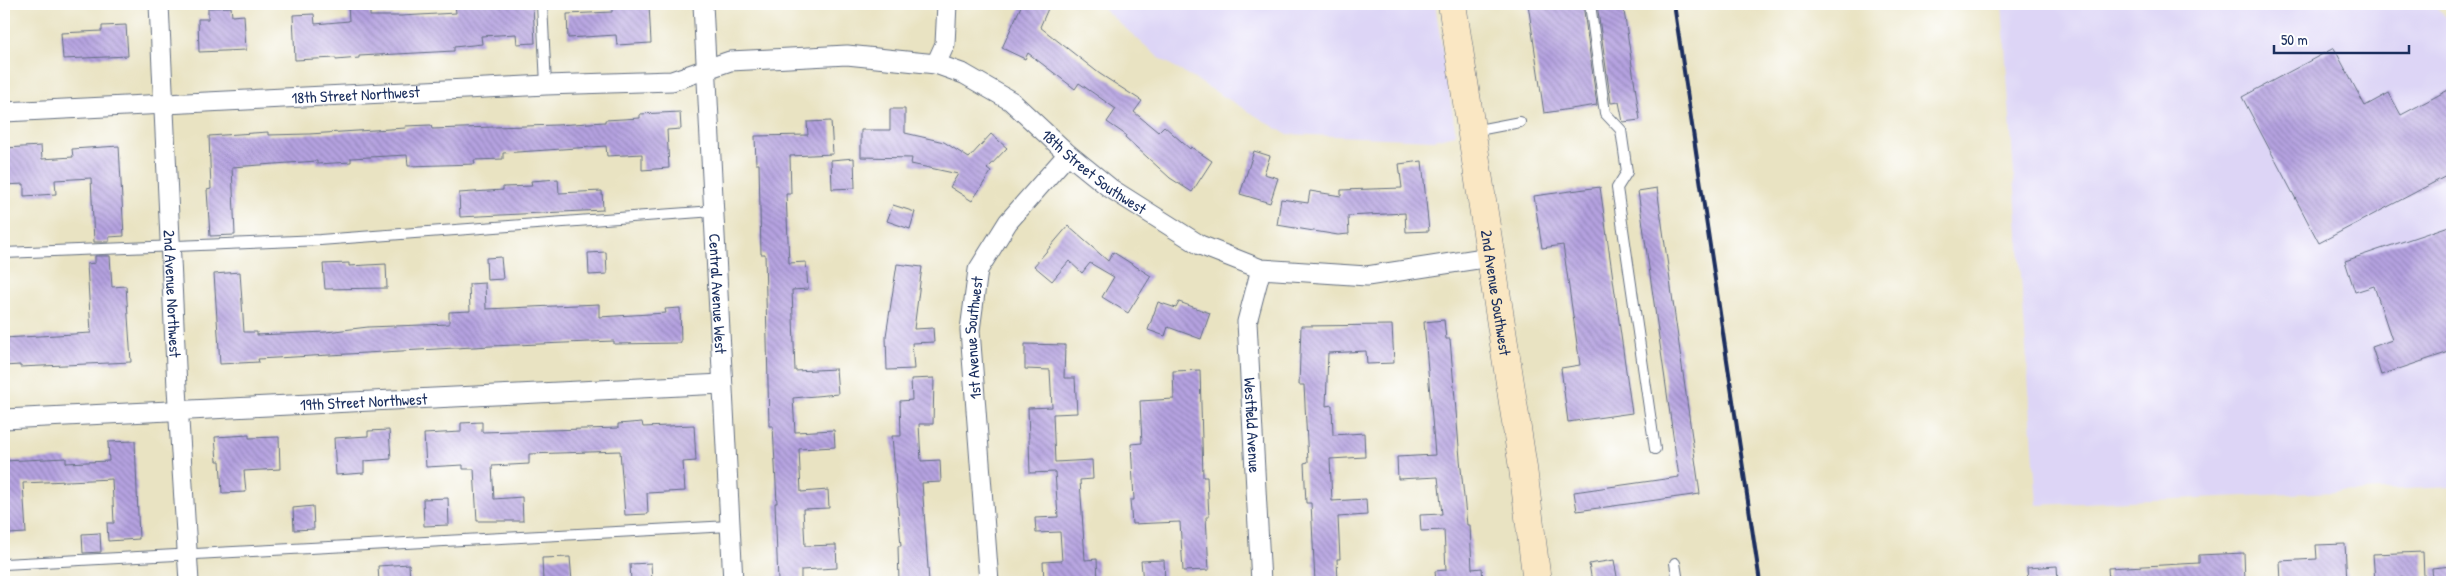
<svg xmlns="http://www.w3.org/2000/svg" width="2456" height="586" font-family="'Patrick Hand',sans-serif">
<style>
.built{fill:#ddd5f6}
.building{fill:url(#building-back-hatch)}
.lines{fill:none;stroke-linecap:round;stroke-linejoin:round}
.lane-casing{stroke:#636e81;stroke-width:12}
.street-casing{stroke:#636e81;stroke-width:21}
.secondary-casing{stroke:#636e81;stroke-width:29}
.lane{stroke:#fff;stroke-width:10}
.street{stroke:#fff;stroke-width:19}
.secondary{stroke:#fae7c3;stroke-width:28}
.rail{stroke:#1b2f5e;stroke-width:4}
.labels{text-anchor:middle;dominant-baseline:central;stroke-width:5;stroke-linejoin:round;paint-order:stroke}
.street-label{font-size:16px;fill:#1b2f5e;stroke:#fff}
</style>
<defs>
<pattern id="building-back-hatch" width="6" height="6" patternUnits="userSpaceOnUse" patternTransform="scale(1.25)"><rect width="6" height="6" fill="#b5a2e0"/><path d="M-1 5l2 2M0 0l6 6M5-1l2 2" fill="none" stroke="#9284b9"/></pattern>
</defs>
<rect width="100%" height="100%" fill="#fff"/>
<filter id="ink" filterUnits="userSpaceOnUse"><feTurbulence type="fractalNoise" baseFrequency=".02" numOctaves="2"/><feDisplacementMap in="SourceGraphic" scale="10" xChannelSelector="R" yChannelSelector="G"/><feConvolveMatrix kernelMatrix="1 2 1 2 8 2 1 2 1" color-interpolation-filters="sRGB"/></filter>
<filter id="wash" filterUnits="userSpaceOnUse"><feTurbulence type="fractalNoise" baseFrequency=".0096" numOctaves="4" result="noise"/><feDisplacementMap in="SourceGraphic" scale="20" xChannelSelector="R" yChannelSelector="G"/><feGaussianBlur stdDeviation="1.12" result="paint"/><feColorMatrix in="noise" values="0 0 0 0 0 0 0 0 0 0 0 0 0 0 0 0 0 1.4 0 .05"/><feComposite in="paint" operator="in"/></filter>
<g filter="url(#wash)">
<rect width="100%" height="100%" fill="#e9e3c2"/>
<!-- built -->
<g class="built">
<path d="M1098 4H1435L1456 135 1433 140 1286 134 1158 57Z"/>
<path d="M2002 4H2433L2452 23V487L2037 505Z"/>
</g>
<g id="blocks">
<!-- building -->
<g class="building">
<path d="M348 4H370V16H401L456 13 455 4H525V6H533L535 43 517 44 516 34 481 36 482 44 454 47V51L359 56V58L336 60V58L295 60 293 15 314 14 315 24 349 21Z"/>
<path d="M612 4H649L651 43 617 45 616 35 568 38 567 14 612 12Z"/>
<path d="M1022 4H1050L1040 27 1100 74 1142 101 1134 112 1158 132 1164 126 1190 149 1191 147 1212 161 1192 192 1170 178 1125 137 1126 135 1107 122 1116 109 1079 83 1075 89 1028 53 1025 59 1002 48Z"/>
<path d="M1528 4H1583L1597 105 1544 113Z"/>
<path d="M1597 4H1623L1640 120 1623 122 1619 102 1611 103Z"/>
<path d="M231 7 232 16 244 15 246 50 199 52 198 19H208V8Z"/>
<path d="M126 25 128 56 63 59 61 33 102 31V26Z"/>
<path d="M2334 48 2365 106 2389 93 2401 115 2452 88V173L2319 243 2242 97Z"/>
<path d="M890 109H905V133L944 142 969 158 991 134 1007 148 987 169 991 172 972 201 950 187 958 174 911 164 912 158 861 157V130H890Z"/>
<path d="M680 112 681 129 667 130 669 168 642 170V154L607 156 606 146 503 153V159L474 160 475 164 408 166 407 155 351 158V162L317 164V161L232 167 235 235 210 236 207 190 211 189 209 136 268 132V135L309 134 406 128 405 126 431 125 432 129 557 125 605 122V120L640 118V114Z"/>
<path d="M831 121 833 154 790 156 791 194H786L789 263 806 262 808 289 792 290 795 371 836 369 838 394 793 398 795 432 834 430 835 447 799 449 801 492 828 490 829 508 803 509 805 546 836 545 837 568 801 570V582H778L775 503H777L773 426H769L765 254H761L759 164H756L755 136 808 135 807 122Z"/>
<path d="M41 146 42 159 73 157 72 149 119 146 124 236 109 237V242H94L91 178 55 180 56 194 24 196V184L4 185V148Z"/>
<path d="M1254 151 1270 156 1264 174 1278 178 1270 203 1240 194Z"/>
<path d="M854 158 855 188 832 189 831 160Z"/>
<path d="M1422 161 1429 231 1406 232 1405 213 1348 216 1349 234 1338 235 1277 225 1281 199 1308 203 1310 191 1341 196V190L1402 188 1399 164Z"/>
<path d="M558 179 559 193 602 191 603 210 460 217 459 193 503 190V187L532 186 531 181Z"/>
<path d="M1600 187 1632 413 1568 422 1561 368 1580 365 1563 245 1542 248 1534 196Z"/>
<path d="M1657 188 1700 494 1577 511 1574 492 1679 477 1638 191Z"/>
<path d="M893 205 915 212 910 229 887 221Z"/>
<path d="M2452 225V351L2381 375 2372 347 2392 340 2374 286 2355 292 2345 261Z"/>
<path d="M1068 226 1108 261 1113 252 1151 276 1128 313 1102 297 1114 277 1090 263 1082 273 1069 261 1052 281 1034 266Z"/>
<path d="M606 252 607 274 589 275 588 253Z"/>
<path d="M95 256H110L112 287 126 286 131 362 20 367V365L4 366V338L91 333 87 264 95 263Z"/>
<path d="M501 257 503 279 487 280 486 258Z"/>
<path d="M349 263V266L386 264 387 288 325 289 323 264Z"/>
<path d="M897 264 922 267 914 329 933 328 934 342 912 343 914 369 887 370 886 336Z"/>
<path d="M240 272 244 332H257V335L326 332 368 327 449 324V312L470 311 469 284 485 283 486 309 599 304V317L666 313 665 309 680 308 681 343 614 344V341L491 346 258 359 259 362 220 364 214 274Z"/>
<path d="M1158 302 1176 308 1179 302 1210 313 1201 339 1168 327 1165 336 1148 330Z"/>
<path d="M1444 320 1446 339H1450L1460 459 1467 525H1470L1472 569 1482 568 1483 582H1436L1435 571 1446 570 1444 530 1421 531 1420 515 1442 514 1438 477 1398 479 1397 457 1435 455 1424 322Z"/>
<path d="M1392 325 1394 363 1367 364 1366 351 1328 353 1326 406 1332 405 1333 435 1364 433 1365 457 1330 459 1332 501 1366 499 1367 515 1338 517 1340 559H1337L1338 582H1315L1311 503H1306L1304 463 1308 462 1304 385H1299L1301 326Z"/>
<path d="M1025 344 1065 345 1064 378H1075L1077 413 1053 414 1055 462 1092 460 1093 479 1080 480 1085 560 1097 559 1098 582H1044L1043 562 1062 561 1060 532 1036 533 1035 518 1058 517 1055 472 1030 473 1028 408 1052 407 1050 370 1025 369Z"/>
<path d="M1200 370 1203 477H1207L1209 517H1206L1209 570 1183 571 1180 522 1132 524 1130 500H1134L1131 444 1142 443 1140 401 1174 399 1173 371Z"/>
<path d="M934 378 933 424H919L921 461 940 460 941 482 922 483 929 582H899L898 546H901L892 436H901L900 401 912 400 911 379Z"/>
<path d="M482 422V432L618 428V424L642 422 643 427 694 425 696 461 683 462 685 491 647 493 648 514 625 515 620 451 529 454V464L492 466 494 499 522 497 523 521H477L474 469H463V465L426 467 424 434 461 432V423Z"/>
<path d="M389 430 391 459 364 461V473L336 475 334 438 368 436V431Z"/>
<path d="M249 435V438L279 437 280 469 244 471 246 492 222 493 220 461H217L215 437Z"/>
<path d="M135 441 139 539 108 541 107 523H114L112 479 23 483 26 533 9 534 4 461 66 458V463L109 461 108 442Z"/>
<path d="M448 498 449 525 424 526 423 499Z"/>
<path d="M313 506 314 529 294 530 293 508Z"/>
<path d="M100 533 101 552 83 553 82 534Z"/>
<path d="M2345 544 2347 582H2281L2280 561 2317 559 2316 545Z"/>
<path d="M2423 552 2424 577 2400 578V582H2375L2373 554Z"/>
<path d="M2244 553 2245 582H2109L2108 568 2199 563V555Z"/>
<path d="M570 557 572 582H543L542 558Z"/>
<path d="M1164 560 1165 582H1143L1141 561Z"/>
<path d="M1614 560 1618 582H1592L1589 564Z"/>
<path d="M651 563 652 582H631L630 564Z"/>
<path d="M409 564 410 582H379L378 566Z"/>
<path d="M2057 566 2058 582H2028L2027 568Z"/>
<path d="M2452 566V582H2433L2432 568Z"/>
</g>
</g>
</g>
<g filter="url(#ink)">
<use href="#blocks" fill-opacity="0" stroke="#636e81" stroke-width="1"/>
<g class="lines">
<!-- lane casing -->
<g class="lane-casing">
<g id="lane">
<path d="M542 4 546 85"/>
<path d="M1590 4 1605 113 1621 130 1627 172 1617 188 1655 449"/>
<path d="M1473 131 1520 122"/>
<path d="M4 253 320 240 714 211"/>
<path d="M1675 563 1678 582"/>
<path d="M4 564 730 526"/>
</g>
</g>
<!-- street casing -->
<g class="street-casing">
<g id="street">
<path id="s1" d="M159 4 177 388 189 582"/>
<path id="s2" d="M703 4 733 582"/>
<path d="M936 64 945 44 947 4"/>
<path id="s3" d="M4 112 546 85 672 81 730 61 847 55 936 64 964 74 1011 101 1068 154 1110 188 1200 245 1261 269 1367 276 1490 257"/>
<path id="s4" d="M1261 269 1247 322 1261 582"/>
<path id="s5" d="M4 419 722 384"/>
<path id="s6" d="M989 582 970 330 978 270 1008 222 1068 154"/>
</g>
</g>
<!-- secondary casing -->
<g class="secondary-casing">
<g id="secondary">
<path id="s7" d="M1452 4 1523 468 1537 582"/>
</g>
</g>
<!-- lane -->
<use href="#lane" class="lane"/>
<!-- street -->
<use href="#street" class="street"/>
<!-- secondary -->
<use href="#secondary" class="secondary"/>
<!-- rail -->
<path class="rail" d="M1674 4 1760 582"/>
</g>
</g>
<g class="labels">
<!-- street labels -->
<g class="street-label">
<text stroke="none"><textPath href="#s3" startOffset="352">18th Street Northwest</textPath></text>
<text stroke="none"><textPath href="#s3" startOffset="1130">18th Street Southwest</textPath></text>
<text stroke="none"><textPath href="#s1" startOffset="290">2nd Avenue Northwest</textPath></text>
<text stroke="none"><textPath href="#s2" startOffset="290">Central Avenue West</textPath></text>
<text stroke="none"><textPath href="#s7" startOffset="292">2nd Avenue Southwest</textPath></text>
<text stroke="none"><textPath href="#s6" startOffset="245">1st Avenue Southwest</textPath></text>
<text stroke="none"><textPath href="#s5" startOffset="360">19th Street Northwest</textPath></text>
<text stroke="none"><textPath href="#s4" startOffset="158">Westfield Avenue</textPath></text>
</g>
</g>
<!-- margin -->
<rect width="2456" height="586" fill="none" stroke="#fff" stroke-width="20"/>
<!-- scale -->
<path d="M2274 45v8h135v-8" fill="none" stroke="#1b2f5e" stroke-width="2.5"/>
<text x="2281" y="45" font-size="15" fill="#1b2f5e" stroke="#ffffff" stroke-width="4" paint-order="stroke">50 m</text>
</svg>
